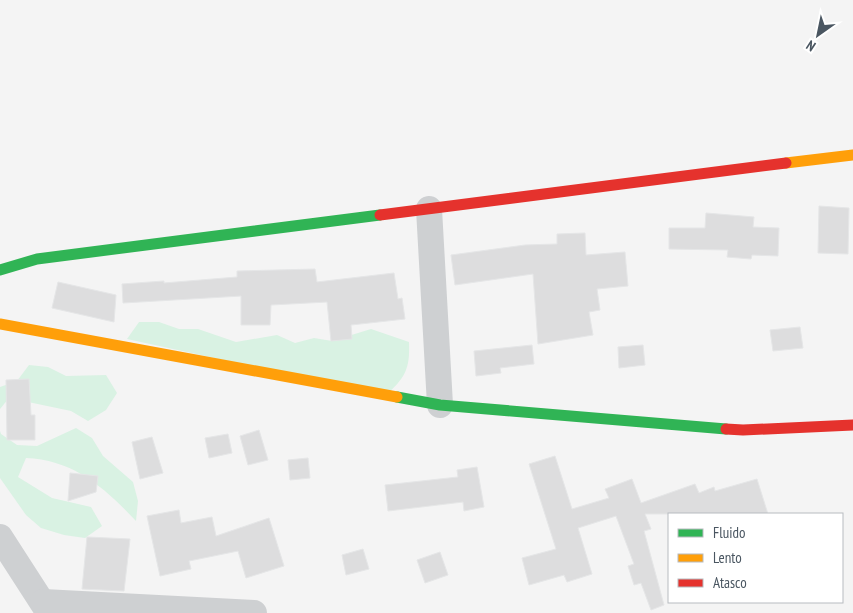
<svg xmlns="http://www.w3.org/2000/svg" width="853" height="613" font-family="'PT Sans Narrow',sans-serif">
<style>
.green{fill:#d9f2e3}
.building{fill:#ddddde;stroke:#e5e6e7}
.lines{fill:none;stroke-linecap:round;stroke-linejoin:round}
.street{stroke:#ced0d2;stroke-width:26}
.fast{stroke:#30b455;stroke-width:11}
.slow{stroke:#ff9f0a;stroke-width:11}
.jam{stroke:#e5322d;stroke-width:11}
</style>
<rect width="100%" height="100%" fill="#f4f4f4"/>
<!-- green -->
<g class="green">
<path d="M139 322H159L179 329H198L236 342 277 335 295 343 314 338 332 341 371 329 409 342C410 368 406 377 386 395L127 339Z"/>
<path d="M29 365 48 367 66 376 106 375 117 393 106 410 88 421 71 411 9 398 0 409V387L17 381Z"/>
<path d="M76 428 92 438 103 456 133 482 138 501 136 521C105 488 74 460 26 458L18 477 52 498 91 507 102 526 85 538 64 535 41 528 26 515 0 478V431L1 434 17 445 37 446Z"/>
</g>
<!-- building -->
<g class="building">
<path d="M819 206 849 208 848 254 818 253Z"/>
<path d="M706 213 754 217 753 227 779 228 778 256 752 255 751 259 727 257 728 250 669 249V228H705Z"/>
<path d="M585 233 586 255 625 252 628 286 597 289 600 310 589 312 593 335 538 344 533 274 455 285 451 255 525 245 557 244V234Z"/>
<path d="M315 269 317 282 394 273 398 299 402 298 405 319 351 325 352 339 331 341 327 302 271 305 270 325H241V296L123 303 122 284 164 281V283L237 277V271Z"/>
<path d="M58 282 116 295 114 322 52 308Z"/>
<path d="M800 327 803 348 773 351 770 330Z"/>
<path d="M532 345 534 364 500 368 501 373 476 376 474 351Z"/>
<path d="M643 345 645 365 619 368 618 347Z"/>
<path d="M29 379 31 415H35V440H7L6 380Z"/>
<path d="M259 430 268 460 248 465 240 436Z"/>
<path d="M228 434 232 453 209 458 205 438Z"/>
<path d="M152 437 163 473 140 479 132 442Z"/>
<path d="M555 456 572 509 609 498 605 489 632 479 641 503 695 484 699 493 714 487 715 491 757 479 768 514H645L651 529 644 531 664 605 651 610 641 583 634 585 628 566 634 564 616 516 578 528 592 574 567 582 564 575 529 585 522 558 556 549 529 464Z"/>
<path d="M308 458 310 478 290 480 288 460Z"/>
<path d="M477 467 484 507 464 511 463 502 388 511 385 485 458 477 457 470Z"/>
<path d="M70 473 98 476 96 492 68 501Z"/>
<path d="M179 510 181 523 212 517 216 536 269 518 284 566 246 578 238 551 189 561 191 569 160 576 147 516Z"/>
<path d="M87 537 130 539 124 591 82 589Z"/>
<path d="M363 549 369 569 346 575 342 555Z"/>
<path d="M440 552 448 575 425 583 417 560Z"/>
</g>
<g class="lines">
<!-- street -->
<g class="street">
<path d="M429 209 440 405"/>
<path d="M0 537 49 613"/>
<path d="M43 602 254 613"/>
</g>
<!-- fast -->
<g class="fast">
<path d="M0 270 37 259 380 215"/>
<path d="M397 397 440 405 726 429"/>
</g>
<!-- slow -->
<g class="slow">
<path d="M786 163 853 155"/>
<path d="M0 324 397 397"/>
</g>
<!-- jam -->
<g class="jam">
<path d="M380 215 786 163"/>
<path d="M726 429 743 430 853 425"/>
</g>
</g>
<!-- legend -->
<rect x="668" y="513" width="175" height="90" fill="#ffffff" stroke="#b7bbc0"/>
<rect x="678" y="529" width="25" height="8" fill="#30b455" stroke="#b7bbc0"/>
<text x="713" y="538" font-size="15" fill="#4a5661">Fluido</text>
<rect x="678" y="554" width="25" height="8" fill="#ff9f0a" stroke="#b7bbc0"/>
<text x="713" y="563" font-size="15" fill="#4a5661">Lento</text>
<rect x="678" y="579" width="25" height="8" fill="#e5322d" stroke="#b7bbc0"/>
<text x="713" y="588" font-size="15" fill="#4a5661">Atasco</text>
<!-- north arrow -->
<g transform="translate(818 35) rotate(213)" stroke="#ffffff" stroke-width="4" paint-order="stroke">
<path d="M0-4L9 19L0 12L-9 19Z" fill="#4a5661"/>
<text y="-8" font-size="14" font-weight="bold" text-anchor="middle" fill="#4a5661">N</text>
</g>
</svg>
